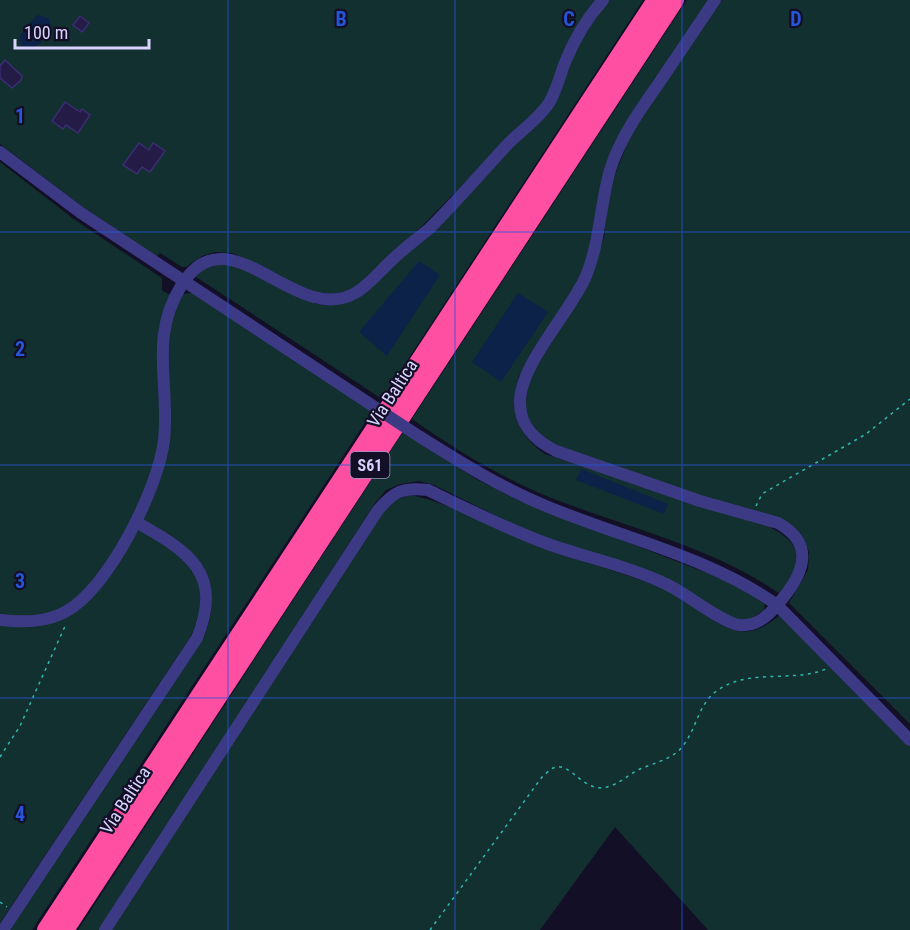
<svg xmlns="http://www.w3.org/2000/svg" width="910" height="930" font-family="'Roboto Condensed',sans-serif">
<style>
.green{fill:#12302f}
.water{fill:#0c2248}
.building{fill:#241b47;stroke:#3b2d73;stroke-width:1.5}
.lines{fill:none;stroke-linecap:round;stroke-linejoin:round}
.path{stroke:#2fb8b0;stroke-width:1.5;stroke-dasharray:3 4.5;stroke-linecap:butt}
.minor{stroke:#3d3a85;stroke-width:12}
.highway{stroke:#ff4fa3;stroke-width:18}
.minor-bridge{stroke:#3d3a85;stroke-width:12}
.grid{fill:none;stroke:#2655da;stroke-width:1.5;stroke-opacity:0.55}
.labels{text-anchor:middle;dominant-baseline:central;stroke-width:4.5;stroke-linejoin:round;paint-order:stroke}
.shield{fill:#130f26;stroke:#9e99be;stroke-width:1.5}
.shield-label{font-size:16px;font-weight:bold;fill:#d9d4ff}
.street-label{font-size:18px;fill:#d9d4ff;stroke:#130f26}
.grid-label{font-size:20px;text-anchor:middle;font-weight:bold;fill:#2655da;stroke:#130f26;stroke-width:4.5;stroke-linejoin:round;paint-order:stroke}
</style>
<rect width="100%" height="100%" fill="#130f26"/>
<!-- green -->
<g class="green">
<path d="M0 0H597L547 99 424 224 358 285 345 292 330 294 303 289 233 253 215 252 202 256 186 267H182L160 253 156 257 87 210 0 144Z"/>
<path d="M608 0H643L382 399 196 277 197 272 211 264 234 265 316 304H335L351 300 528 130 581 36Z"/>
<path d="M687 0H710L634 110 590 250 573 293 519 376C509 411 515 432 545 454L768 526C807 546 802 563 780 594 715 548 629 528 554 499 503 479 456 450 412 419Z"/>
<path d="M722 0H910V724L789 603 808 570 809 552 804 540 796 529 781 520 702 497 557 446 541 437 531 424 525 409 529 379 591 279 604 237 608 202 616 172 628 142 642 116Z"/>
<path d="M0 162 75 220 162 278V290L178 300C182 294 185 293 192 293L372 412 32 930H8L204 637C214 613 215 588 202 565L200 613 191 636 0 923Z"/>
<path d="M403 432 476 479 517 500 733 583 765 604 764 610 750 619 740 620 729 617 694 594 669 581 553 541 513 524 434 485 419 481 400 484 386 490 375 503 100 930H78Z"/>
<path d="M410 495C448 502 480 523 516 537 538 545 559 553 581 560 611 571 642 579 672 592 695 603 712 626 738 631 754 634 768 625 780 615L910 746V930H708L615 827 540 930H111L382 513 394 500Z"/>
</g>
<!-- water -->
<g class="water">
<path d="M37 15 49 18 51 28C44 40 38 50 22 49L19 38 25 29Z"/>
<path d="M419 261 440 275 387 356 359 332Z"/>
<path d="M518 293 548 312 501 382 472 362Z"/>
<path d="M581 469 668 504 664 514 576 480Z"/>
</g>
<!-- building -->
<g class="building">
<path d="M80 16 89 23 82 32 73 25Z"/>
<path d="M5 60 22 76 21 80 12 88 0 78V66Z"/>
<path d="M65 102 80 112 82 109 90 115 78 133 66 125 63 129 52 121Z"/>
<path d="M139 143 149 150 153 143 165 151 150 172 142 167 137 174 123 165Z"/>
</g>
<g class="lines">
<!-- path -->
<g class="path">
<path d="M756 506 762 494 866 434 910 399"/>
<path d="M0 757 20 726 66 624"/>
<path d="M0 902 7 907"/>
<path d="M430 930 542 777C545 775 549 770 553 768 572 760 583 796 610 786 620 783 628 775 638 770 652 763 672 760 682 747 697 729 698 703 718 690 750 668 792 683 826 669"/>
</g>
<!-- minor -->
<g class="minor">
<path d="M0 152 81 213 367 402"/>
<path d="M414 433C457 460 499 487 546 506 622 538 710 557 777 605L910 740"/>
<path d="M0 620C23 622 44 623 65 612 108 590 159 487 164 440 170 383 149 338 181 286 229 207 296 330 357 292 370 284 380 271 391 261 403 249 417 239 430 228 456 202 481 173 506 146 520 131 538 120 549 103 557 90 560 74 566 60 575 38 587 18 603 0"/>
<path d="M3 930 197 638C224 573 188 551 136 522"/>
<path d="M105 930 378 510C394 491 403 487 428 490 467 509 507 529 548 544 588 558 631 567 668 585 687 594 722 623 739 625 759 627 772 612 783 598 805 571 814 543 778 523L700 501 556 451C536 441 520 427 520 403 519 365 570 313 586 276 600 242 600 205 610 170 620 138 640 110 659 83 678 55 696 28 715 0"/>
</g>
<!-- highway -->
<g class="highway">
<path d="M46 930 656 0"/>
<path d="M65 930 675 0"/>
</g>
<!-- minor-bridge -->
<path class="minor-bridge" d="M367 402 414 433"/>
</g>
<!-- grid -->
<path class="grid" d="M228 0V930M455 0V930M682 0V930M0 232H910M0 465H910M0 698H910"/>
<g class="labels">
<!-- shield labels -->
<rect class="shield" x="350.5" y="452" width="39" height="26" rx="4.5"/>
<g class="shield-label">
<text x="370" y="465">S61</text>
</g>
<!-- street labels -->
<g class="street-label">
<text transform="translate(392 393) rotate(-57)">Via Baltica</text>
<text transform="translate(125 800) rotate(-57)">Via Baltica</text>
</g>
</g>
<g class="grid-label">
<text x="341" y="26">B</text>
<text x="569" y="26">C</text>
<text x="796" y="26">D</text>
<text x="20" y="123">1</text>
<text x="20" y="356">2</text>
<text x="20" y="588">3</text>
<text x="20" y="821">4</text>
</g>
<!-- scale -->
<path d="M15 39v9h134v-9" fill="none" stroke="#d9d4ff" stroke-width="3"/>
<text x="24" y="39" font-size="18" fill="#d9d4ff" stroke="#130f26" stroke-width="4.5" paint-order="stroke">100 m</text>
</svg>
